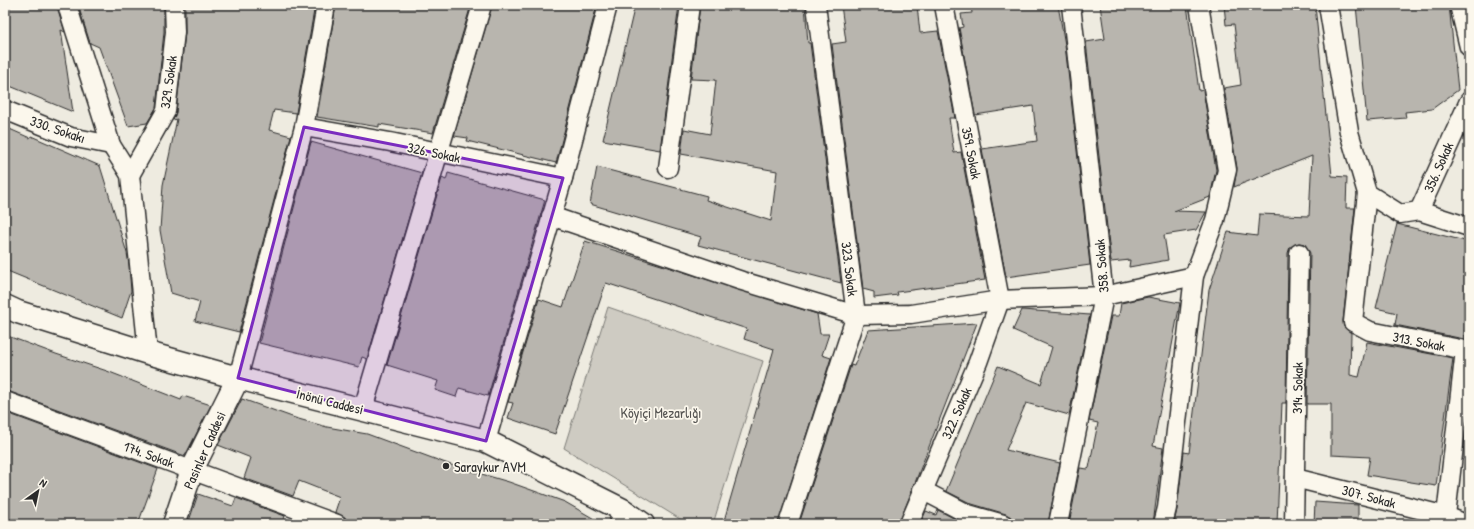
<svg xmlns="http://www.w3.org/2000/svg" width="1474" height="529" font-family="'Patrick Hand',sans-serif">
<style>
.green{fill:#cecbc2;stroke:#7c7b76}
.building{fill:#b8b5ae;stroke:#2b2b2b}
.lines{fill:none;stroke-linecap:round;stroke-linejoin:round}
.street-casing{stroke:#2b2b2b;stroke-width:21}
.secondary-casing{stroke:#2b2b2b;stroke-width:25}
.street{stroke:#fbf7ec;stroke-width:18}
.secondary{stroke:#fbf7ec;stroke-width:22}
.marked{fill:#7b2cbf;fill-opacity:0.2;stroke:#7b2cbf;stroke-width:3;stroke-linejoin:round}
.poi-dot{fill:#2b2b2b;stroke:#fbf7ec;stroke-width:1.5}
.labels{text-anchor:middle;dominant-baseline:central;stroke-width:3.5;stroke-linejoin:round;paint-order:stroke}
.street-label{font-size:14px;fill:#2b2b2b;stroke:#fbf7ec}
.park-label{font-size:14px;fill:#545351;stroke:#fbf7ec}
.poi-label{font-size:14px;fill:#2b2b2b;stroke:#fbf7ec;text-anchor:start}
</style>
<rect width="100%" height="100%" fill="#eeebe0"/>
<filter id="ink" filterUnits="userSpaceOnUse"><feTurbulence type="fractalNoise" baseFrequency=".025" numOctaves="2"/><feDisplacementMap in="SourceGraphic" scale="8" xChannelSelector="R" yChannelSelector="G"/><feConvolveMatrix kernelMatrix="1 2 1 2 8 2 1 2 1" color-interpolation-filters="sRGB"/></filter>
<g filter="url(#ink)">
<!-- green -->
<path class="green" d="M608 307 763 361 713 524H688L564 448Z"/>
<!-- building -->
<g class="building">
<path d="M5 5H57L65 32 61 30 73 112 5 84Z"/>
<path d="M78 5H164V32L156 108 147 123 128 126 99 47 90 43Z"/>
<path d="M185 5H315L296 113 274 110 269 130 291 136 239 332 195 321 200 302 171 293 160 230 163 185 177 119 173 120 176 112 185 33Z"/>
<path d="M336 5H471L433 133 379 124V127L317 117Z"/>
<path d="M492 5H597L556 163 467 141 468 138 454 136Z"/>
<path d="M635 5H679L660 150 603 140Z"/>
<path d="M700 5H805L808 43H810L841 283 698 245 701 237 590 204 597 167 707 196 706 200 771 221 777 171 681 154 684 129 710 134 716 80 691 79Z"/>
<path d="M841 5H917L920 33 938 31 955 118H949L954 153 961 152 985 280 897 292 898 295 874 298V292L863 289 832 44 846 42Z"/>
<path d="M971 5H1058L1065 45 1090 265 1006 277 982 149 1037 141 1033 106 975 115 959 28 963 27 961 14 972 13Z"/>
<path d="M1100 5H1187L1199 91 1203 90 1216 170 1210 197 1174 211 1206 212 1196 230 1164 235 1168 260 1129 267 1130 260 1111 262 1086 42 1105 39Z"/>
<path d="M1224 5H1315L1332 176 1347 177 1346 208H1355L1343 321 1344 327 1351 333 1350 375 1359 377 1367 342 1453 358 1436 486 1367 475 1370 457 1331 455V404H1307L1310 253 1305 244 1299 243 1290 247 1288 253 1286 403H1282L1277 524H1174L1177 509 1184 452 1189 453 1209 290 1228 232 1257 236 1259 214 1309 216 1312 156 1234 187 1237 168 1224 88 1241 85 1234 24 1226 25Z"/>
<path d="M1356 5H1449L1458 90 1432 109 1405 112 1406 118 1367 121Z"/>
<path d="M5 127 30 138 31 136 100 166 127 253 129 265 131 291 122 318 5 270Z"/>
<path d="M311 142 422 173 367 359 362 357 359 367 259 343Z"/>
<path d="M448 173 545 200 488 396 459 388 456 397 435 390 438 381 387 365 442 178 446 180Z"/>
<path d="M1397 224 1469 242V331L1465 330 1464 339 1395 325 1397 313 1376 308Z"/>
<path d="M585 241 817 314 820 334H829L822 355 831 358 778 524H723L774 349 744 339 747 329 606 283 555 434 508 418 513 403 508 402 539 299 563 307Z"/>
<path d="M1148 297 1180 303 1153 446 1163 448 1153 524H1069L1080 468 1088 469 1089 468 1098 423 1089 421 1111 316H1119L1121 303Z"/>
<path d="M1022 310 1090 315 1069 415 1026 403 1006 450 1060 463 1048 524H1013L1011 517 1006 514 972 504 946 491 998 366 1041 384 1052 347 1013 330Z"/>
<path d="M977 323 899 524H799L851 365 854 366 868 330Z"/>
<path d="M5 335 56 354 107 371 181 400 183 396 211 405 185 456 5 390Z"/>
<path d="M242 399 295 418 327 427 367 434 451 465 509 482 565 502 603 524H347L345 517 335 512 340 497 299 481 293 496 244 478 251 458 218 445Z"/>
<path d="M7 413 158 469 138 524H5V419Z"/>
<path d="M198 494 233 506 236 498 285 516 282 524H188Z"/>
<path d="M1315 502 1358 505V524H1314Z"/>
<path d="M938 510 963 523 965 524H920L926 511 936 515Z"/>
</g>
<g class="lines">
<!-- street casing -->
<g class="street-casing">
<g id="street">
<path d="M67 5 111 145 130 175 148 353"/>
<path d="M1328 5 1349 132 1367 193 1400 214 1419 211 1469 227"/>
<path d="M1459 5 1469 47"/>
<path d="M5 110 71 137 111 145"/>
<path d="M304 127 390 142 563 178"/>
<path d="M668 168 690 5"/>
<path d="M130 175 166 111 175 32 174 5"/>
<path d="M1367 193 1353 322 1370 331 1465 350 1445 524"/>
<path d="M1419 211 1469 101"/>
<path d="M551 216 742 281 856 315 911 314 1000 300 1104 296 1194 276"/>
<path d="M238 378 304 127 326 5"/>
<path d="M5 401 337 524"/>
<path d="M363 409 482 5"/>
<path d="M486 441 563 178 608 5"/>
<path d="M1295 478 1446 516 1466 524"/>
<path d="M922 490 968 514 1003 524"/>
<path d="M618 524 623 510"/>
<path d="M788 524 856 315 816 5"/>
<path d="M909 524 978 362 1000 300 944 5"/>
<path d="M1058 524 1104 296 1071 5"/>
<path d="M1163 524 1167 508 1194 276 1215 220 1227 170 1199 5"/>
<path d="M1294 524 1299 253"/>
</g>
</g>
<!-- secondary casing -->
<g class="secondary-casing">
<g id="secondary">
<path d="M5 306 18 312 148 353 238 378 486 441 623 510 643 524"/>
<path d="M174 524 192 470 238 378"/>
</g>
</g>
<!-- street -->
<use href="#street" class="street"/>
<!-- secondary -->
<use href="#secondary" class="secondary"/>
</g>
</g>
<!-- marked area -->
<path class="marked" d="M304 127 563 178 486 441 238 378Z"/>
<!-- markers -->
<circle class="poi-dot" cx="446" cy="466" r="4"/>
<g class="labels">
<!-- street labels -->
<g class="street-label">
<text transform="translate(168 82) rotate(-82)">329. Sokak</text>
<text transform="translate(58 129) rotate(19)">330. Sokakı</text>
<text transform="translate(434 152) rotate(12)">326. Sokak</text>
<text transform="translate(972 153) rotate(79)">359. Sokak</text>
<text transform="translate(1438 167) rotate(-66)">356. Sokak</text>
<text transform="translate(1101 266) rotate(-95)">358. Sokak</text>
<text transform="translate(850 269) rotate(83)">323. Sokak</text>
<text transform="translate(1419 341) rotate(11)">313. Sokak</text>
<text transform="translate(1297 388) rotate(-89)">314. Sokak</text>
<text transform="translate(330 401) rotate(14)">İnönü Caddesi</text>
<text transform="translate(956 413) rotate(-66)">322. Sokak</text>
<text transform="translate(204 450) rotate(-66)">Pasinler Caddesi</text>
<text transform="translate(149 454) rotate(20)">174. Sokak</text>
<text transform="translate(1369 496) rotate(15)">307. Sokak</text>
</g>
<!-- park labels -->
<g class="park-label">
<text x="661" y="412">Köyiçi Mezarlığı</text>
</g>
<!-- poi labels -->
<g class="poi-label">
<text x="454" y="466">Saraykur AVM</text>
</g>
</g>
<!-- margin -->
<rect width="1474" height="529" fill="none" stroke="#fbf7ec" stroke-width="20"/>
<rect x="10" y="10" width="1454" height="509" fill="none" stroke="#2b2b2b" stroke-width="1.5" filter="url(#ink)"/>
<!-- north arrow -->
<g transform="translate(38 491) rotate(33)" stroke="#fbf7ec" stroke-width="3" paint-order="stroke">
<path d="M0-3L7 15L0 10L-7 15Z" fill="#2b2b2b"/>
<text y="-6" font-size="11" font-weight="bold" text-anchor="middle" fill="#2b2b2b">N</text>
</g>
</svg>
